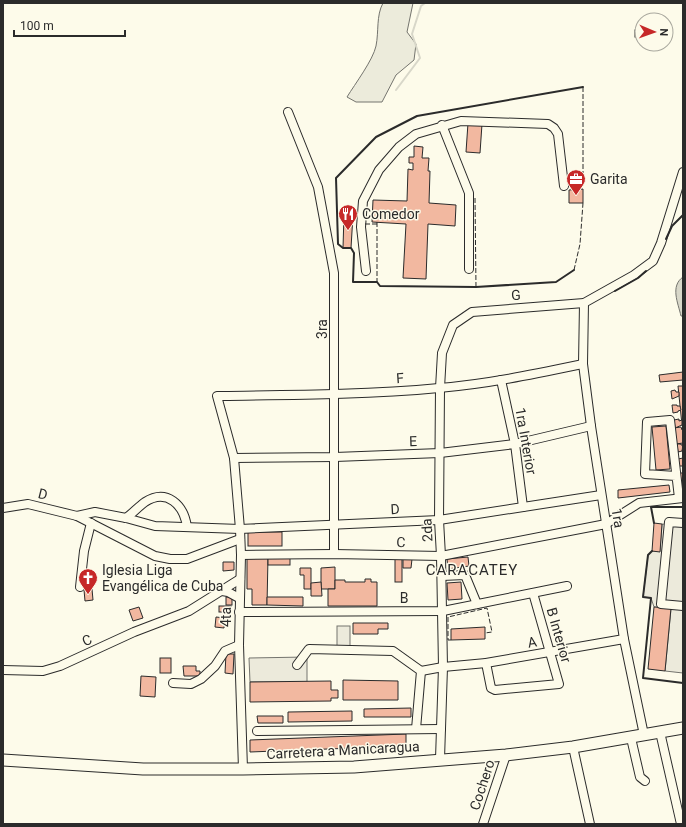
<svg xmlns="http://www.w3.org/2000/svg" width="686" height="827" font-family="Roboto,sans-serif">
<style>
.green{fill:#ecebdb;stroke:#74746e}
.parking{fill:#eceadb;stroke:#74746e}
.water{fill:#d8d7c9;stroke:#74746e}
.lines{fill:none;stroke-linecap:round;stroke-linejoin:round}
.stream{stroke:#d8d7c9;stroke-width:2}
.building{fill:#f2b8a0;stroke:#2b2b2b}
.minor-casing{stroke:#2b2b2b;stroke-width:10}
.major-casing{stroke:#2b2b2b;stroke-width:13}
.minor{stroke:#fdfbea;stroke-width:8}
.major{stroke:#fdfbea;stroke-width:11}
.fence{stroke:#2b2b2b;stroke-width:1;stroke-dasharray:5 2;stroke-linecap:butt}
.wall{stroke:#2b2b2b;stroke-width:2}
.labels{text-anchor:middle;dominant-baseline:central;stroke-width:3;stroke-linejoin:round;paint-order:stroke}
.poi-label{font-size:14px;fill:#2b2b2b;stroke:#fdfbea;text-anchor:start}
.street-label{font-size:14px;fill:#2b2b2b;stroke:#fdfbea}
.neighbourhood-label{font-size:15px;letter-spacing:1px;fill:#2b2b2b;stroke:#fdfbea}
</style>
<rect width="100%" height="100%" fill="#fdfbea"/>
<!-- green -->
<path class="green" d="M383 3H413L407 32 416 44 414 60 396 75 382 102H356L347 97C355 84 373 60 376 46 379 31 376 16 383 3Z"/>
<!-- parking -->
<g class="parking">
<path d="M662 524 683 526V673L665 671 671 609 654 607 651 598 643 597 648 555 652 551H660Z"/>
<rect x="337" y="626" width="13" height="24"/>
<path d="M307 657V682H250L249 658Z"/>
</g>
<!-- water -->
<path class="water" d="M683 277V316H681C678 303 670 286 683 277Z"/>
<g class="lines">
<!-- stream -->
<path class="stream" d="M396 90 420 58 412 34 421 6 425 3"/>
</g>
<!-- building -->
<g class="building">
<rect x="635" y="30" width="7" height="7"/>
<path d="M468 123 482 124 480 153 466 152Z"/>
<path d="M414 146 423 147 422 158H429L428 171H430L429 203 456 205 455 226 428 224 426 279 403 278 406 224 372 222 373 200 407 201 408 169 413 170V163H409V157H414Z"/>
<path d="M583 189V203H569V190Z"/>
<path d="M344 214 353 215 351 248H343Z"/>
<path d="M683 372V380L660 382 659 375Z"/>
<path d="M678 386H683V428L682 425Z"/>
<path d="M675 390 676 392H679V396L672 399 671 391Z"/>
<path d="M672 405H677V406H680L681 410 678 411V412L673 413Z"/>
<path d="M679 419V421L682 420V425L675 428 674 420Z"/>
<path d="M666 426 670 469 656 470 652 427Z"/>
<path d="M681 427 682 430H683V443L676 444 674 428Z"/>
<path d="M677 444H681V445H683L682 451 678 452Z"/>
<path d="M683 458V466H679L678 459Z"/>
<path d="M680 473H683V481H681Z"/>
<path d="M669 485 670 492 618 498V490Z"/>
<path d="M654 523 662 524 660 552 652 551Z"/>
<rect x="248" y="532" width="34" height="14"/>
<path d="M247 557H268L267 605H252V589H247Z"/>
<rect x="268" y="557" width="22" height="8"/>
<path d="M468 557 469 566 448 569 447 559Z"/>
<rect x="395" y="559" width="7" height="23"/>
<path d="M403 559H412L411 568H403Z"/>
<path d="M223 562H234V570L223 571Z"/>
<path d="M335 567V589H321V568Z"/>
<path d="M300 568H311V589H304V575H300Z"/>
<path d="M365 579H371V582H377V606H328V589H335V580H345V582H365Z"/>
<path d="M321 582 322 596H311V583Z"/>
<path d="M461 582 462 599 448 600 447 583Z"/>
<path d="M92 589 93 600 85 601 84 590Z"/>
<rect x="226" y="597" width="6" height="8"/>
<path d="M267 597H303V606L267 605Z"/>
<rect x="219" y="606" width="12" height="6"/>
<path d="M139 607 143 618 133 621 129 610Z"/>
<path d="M654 607 671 608 665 671 648 669Z"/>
<path d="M216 617 225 618 224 628 215 627Z"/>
<path d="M353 623H388V629H378V634H353Z"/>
<path d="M485 627V639L451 640V629Z"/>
<path d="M226 654H234L233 674 225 673Z"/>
<rect x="160" y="658" width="11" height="15"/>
<path d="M183 666H196V671H200V676H184Z"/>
<path d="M141 676 156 677 155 697 140 696Z"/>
<path d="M343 680 398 681V700H343Z"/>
<path d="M331 681V690H338V698H331V701L250 702V682Z"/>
<path d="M411 708V717H364V709Z"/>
<path d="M352 711V721L288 722V712Z"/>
<path d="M257 716H283V723H258Z"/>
<path d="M406 734V746L250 752V740Z"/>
</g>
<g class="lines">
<!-- minor casing -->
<g class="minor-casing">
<g id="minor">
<path d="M288 112 318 187 334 273V554"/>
<path d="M442 125 469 193V269"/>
<path d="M366 271 361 227 363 201 379 170 399 147 416 134 461 121 548 124 554 128 558 134 564 186"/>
<path d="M584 303 583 364 591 426 624 639 644 735"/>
<path d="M501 380 515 444 523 507"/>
<path d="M234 458 335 457 440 453 515 444 591 426"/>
<path d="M676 476 645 474 647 422 670 420 679 498"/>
<path d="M3 508 28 504 77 516 155 556 170 559H187L240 539"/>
<path d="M77 516 95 512 126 518 155 526 240 529 439 520 601 495"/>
<path d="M126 518C133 513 138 507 145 502 167 488 184 505 187 527"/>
<path d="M683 523 669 522 661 604 683 606"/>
<path d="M241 555 334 554 441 556 606 524 639 503 683 498"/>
<path d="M442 576 465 575 477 604"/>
<path d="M80 587 84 551 91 523"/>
<path d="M222 591 228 592 239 598"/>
<path d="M239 612 443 611 567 586"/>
<path d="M486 663 491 688 495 690 559 684 533 593"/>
<path d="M297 665 309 649 393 651 421 671 416 729"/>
<path d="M3 670 43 671 60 666 134 632 189 611 240 579"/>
<path d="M421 671 443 667 486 663 624 639"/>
<path d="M173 683 191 684 201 679 215 666 225 651 239 645"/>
<path d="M257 731 441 729"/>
<path d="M660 732 681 824"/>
<path d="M631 738 640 777 645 781"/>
<path d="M573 747 590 824"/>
<path d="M440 759 443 667 441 556 439 520 440 388 442 353 453 325 472 312 584 303 634 275 653 261 661 243 683 172"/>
<path d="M243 769 239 645 241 555 240 529 234 458 217 396C291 395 365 395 439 388 488 384 535 374 583 364"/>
<path d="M483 824 506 755"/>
</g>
</g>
<!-- major casing -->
<g class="major-casing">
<path id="major" d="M3 760 143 769H243L354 767 506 755 573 747 683 728"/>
</g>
<!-- minor -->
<use href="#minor" class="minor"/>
<!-- major -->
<use href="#major" class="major"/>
<!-- fence -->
<g class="fence">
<path d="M583 87V178"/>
<path d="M475 198 476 287"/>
<path d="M377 222V282"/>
<path d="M365 224H377"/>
<path d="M574 270 580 244 583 203"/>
<path d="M451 640H448V617L487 608 492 632 485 633"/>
</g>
<!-- wall -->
<g class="wall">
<path d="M666 239 672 226 683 215"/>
<path d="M574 270 556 282 476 287 380 286 377 282H353L354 253 351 248H343L338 244 336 178 376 137 417 116 583 87"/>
<path d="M615 291 638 278 646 271"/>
<path d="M654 523 651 507H683"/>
<path d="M652 551 648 555 643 597 651 598 643 678 683 683"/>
</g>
</g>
<!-- icons -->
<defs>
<g id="office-pin" transform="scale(1)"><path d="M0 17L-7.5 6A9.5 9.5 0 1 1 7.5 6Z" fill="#c62828" stroke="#fdfbea"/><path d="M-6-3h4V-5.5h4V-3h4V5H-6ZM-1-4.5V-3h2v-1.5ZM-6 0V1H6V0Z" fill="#fff"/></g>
<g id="restaurant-pin" transform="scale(1)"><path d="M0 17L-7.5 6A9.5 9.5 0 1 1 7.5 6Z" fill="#c62828" stroke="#fdfbea"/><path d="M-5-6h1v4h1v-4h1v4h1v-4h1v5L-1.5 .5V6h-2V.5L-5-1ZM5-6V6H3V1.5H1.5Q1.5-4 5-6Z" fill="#fff"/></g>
<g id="church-pin" transform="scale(1)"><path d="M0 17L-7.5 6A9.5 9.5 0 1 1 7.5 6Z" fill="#c62828" stroke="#fdfbea"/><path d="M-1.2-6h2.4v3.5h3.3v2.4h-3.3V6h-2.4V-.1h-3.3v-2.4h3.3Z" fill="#fff"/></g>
</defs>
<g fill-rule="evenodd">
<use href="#office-pin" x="576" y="179"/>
<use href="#restaurant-pin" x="348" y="214"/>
<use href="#church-pin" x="88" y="578"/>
</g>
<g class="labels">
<!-- poi labels -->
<g class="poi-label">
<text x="590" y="179">Garita</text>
<text x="362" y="214">Comedor</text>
<text x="102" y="570">Iglesia Liga<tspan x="102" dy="16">Evangélica de Cuba</tspan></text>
</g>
<!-- street labels -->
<g class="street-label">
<text transform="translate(516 295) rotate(-4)">G</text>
<text transform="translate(322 329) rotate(-90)">3ra</text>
<text transform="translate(400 378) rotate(-4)">F</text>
<text transform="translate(413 441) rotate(-2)">E</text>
<text transform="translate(526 441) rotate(80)">1ra Interior</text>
<text transform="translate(43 494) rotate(14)">D</text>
<text transform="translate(395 509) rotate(-3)">D</text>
<text transform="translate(618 518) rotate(81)">1ra</text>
<text transform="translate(427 530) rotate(-93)">2da</text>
<text transform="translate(401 542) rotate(1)">C</text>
<text x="404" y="598">B</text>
<text transform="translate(226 617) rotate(-90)">4ta</text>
<text transform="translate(559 635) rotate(74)">B Interior</text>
<text transform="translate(87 640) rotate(-24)">C</text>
<text transform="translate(532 642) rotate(-10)">A</text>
<text transform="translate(343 750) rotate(-3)">Carretera a Manicaragua</text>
<text transform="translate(482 785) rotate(-72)">Cochero</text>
</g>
<!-- neighbourhood labels -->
<g class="neighbourhood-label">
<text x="472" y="570">CARACATEY</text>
</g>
</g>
<!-- border -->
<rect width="686" height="827" fill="none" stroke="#2b2b2b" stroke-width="8"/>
<!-- north arrow -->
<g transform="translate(654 32) rotate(92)"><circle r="19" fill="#fdfbea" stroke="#a9a89e"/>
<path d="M0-3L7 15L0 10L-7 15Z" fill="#c62828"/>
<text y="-6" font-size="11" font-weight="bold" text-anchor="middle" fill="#2b2b2b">N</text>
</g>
<!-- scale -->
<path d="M14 30v6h111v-6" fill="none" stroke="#2b2b2b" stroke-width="2"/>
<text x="20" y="30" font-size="12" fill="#2b2b2b" stroke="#fdfbea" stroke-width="3" paint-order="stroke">100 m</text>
</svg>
